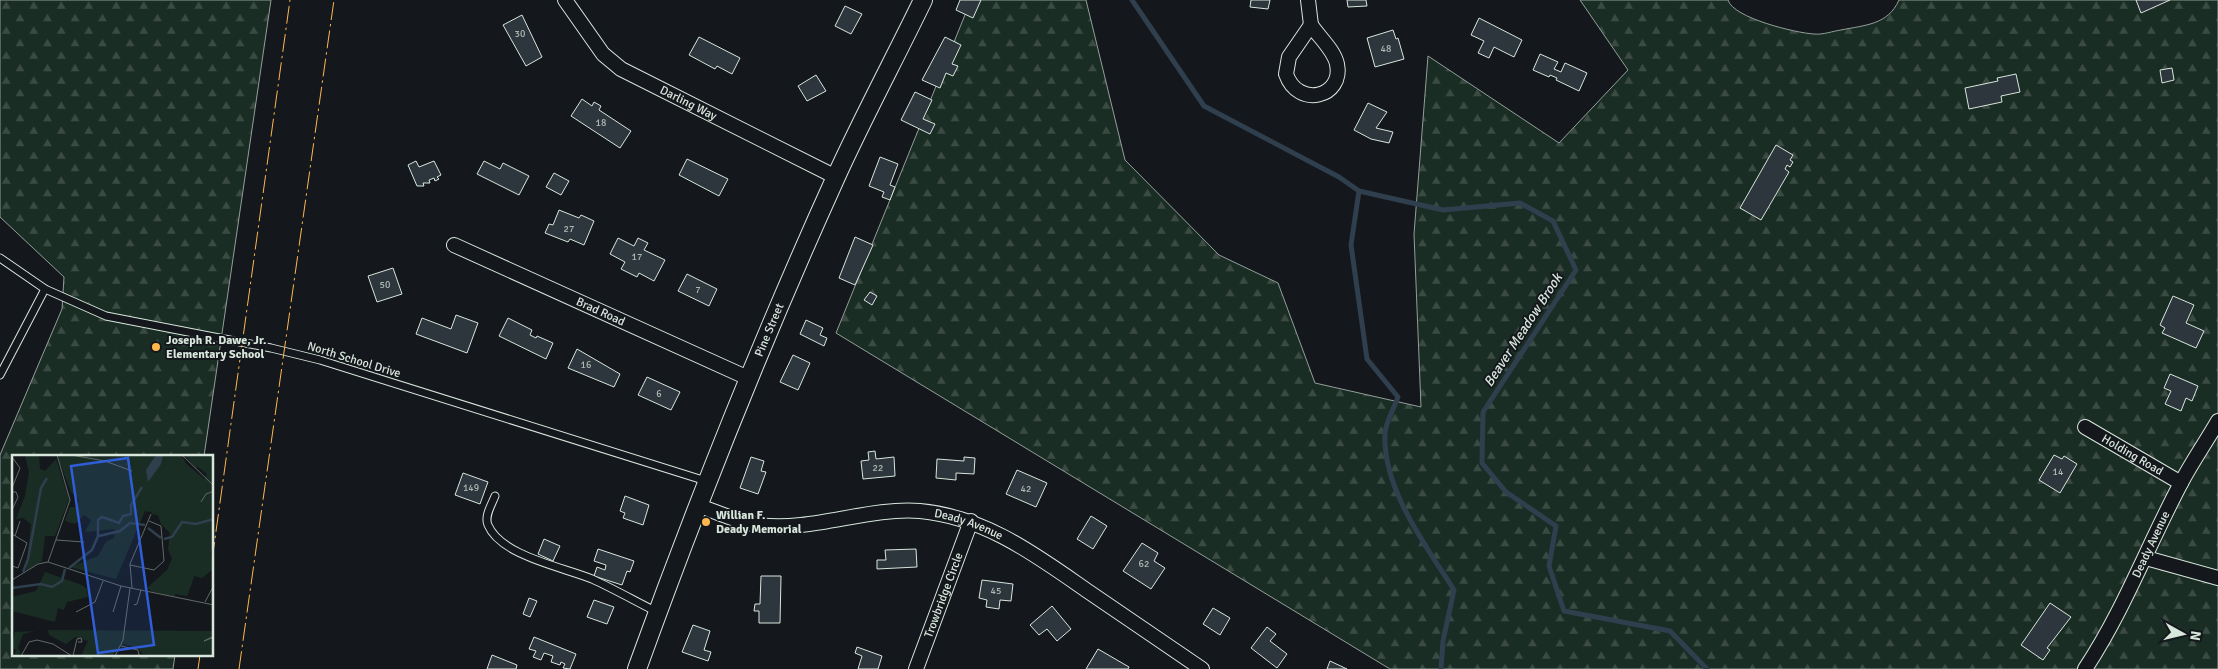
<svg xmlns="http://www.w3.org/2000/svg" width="2218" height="669" font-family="Signika,sans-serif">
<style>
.forest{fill:url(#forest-firs);stroke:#939e99}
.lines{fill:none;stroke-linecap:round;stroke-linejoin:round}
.stream{stroke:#2f3f4d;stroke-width:5}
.building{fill:#2c363c;stroke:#d8e6dc}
.service-casing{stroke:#d8e6dc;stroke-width:9}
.minor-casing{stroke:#d8e6dc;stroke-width:16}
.tertiary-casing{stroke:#d8e6dc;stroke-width:20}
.service{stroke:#14181c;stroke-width:7}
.minor{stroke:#14181c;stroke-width:14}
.tertiary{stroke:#14181c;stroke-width:18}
.power{stroke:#ffb74d;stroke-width:1;stroke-dasharray:18 4 2.5 4;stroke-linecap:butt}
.poi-dot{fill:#ffb74d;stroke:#14181c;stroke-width:2}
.labels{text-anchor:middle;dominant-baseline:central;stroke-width:4;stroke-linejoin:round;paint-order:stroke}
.number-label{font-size:10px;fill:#adbab4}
.street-label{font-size:12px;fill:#d8e6dc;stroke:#14181c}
.poi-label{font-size:12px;font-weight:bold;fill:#d8e6dc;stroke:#14181c;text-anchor:start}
.water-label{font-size:14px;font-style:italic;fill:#d8e6dc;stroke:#14181c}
.inset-river{fill:none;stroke:#2f3f4d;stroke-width:2.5}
.inset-road{fill:none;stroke:#626a69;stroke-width:1}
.view{fill:#305dd8;fill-opacity:0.15;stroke:#305dd8;stroke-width:2.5}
.inset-edge{fill:none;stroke:#d8e6dc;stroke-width:2.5}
</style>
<defs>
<pattern id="forest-firs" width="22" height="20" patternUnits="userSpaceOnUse" patternTransform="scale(1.25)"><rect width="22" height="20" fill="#1a2d24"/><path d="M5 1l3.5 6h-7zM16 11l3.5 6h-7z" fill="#3b4b43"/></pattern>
</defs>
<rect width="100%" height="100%" fill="#14181c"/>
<!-- forest -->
<g class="forest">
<path d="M0 0H271L204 456 14 457V655H175L173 669H0V455L62 309 64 277 0 217Z"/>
<path d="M971 0H1086L1125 160 1219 255 1278 283 1315 383 1421 407 1414 234 1428 56 1559 143 1628 70 1580 0H1728C1733 18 1796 33 1814 34 1823 35 1833 31 1841 30 1865 25 1888 25 1899 0H2218V669H1390L836 333Z"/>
</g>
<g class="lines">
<!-- stream -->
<g class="stream">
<path d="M1132 0 1204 106 1339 177 1359 191 1443 210 1520 203 1553 221 1576 270 1483 412 1482 463 1506 492 1556 526 1549 566 1564 611 1670 631 1707 669"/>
<path d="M1359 191 1351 245 1367 359 1398 397C1394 408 1386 422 1385 433 1382 488 1426 546 1454 590L1443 641 1441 669"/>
</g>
</g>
<!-- building -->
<g class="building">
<path d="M960 0H981L973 18 956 10Z"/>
<path d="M1251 0H1270L1268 9 1250 7Z"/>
<path d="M1347 0H1366L1367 6 1348 7Z"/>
<path d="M2136 0H2170L2141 13Z"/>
<path d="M845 6 862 14 851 34 835 26Z"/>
<path d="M522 15 542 57 526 66 503 25Z"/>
<path d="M1479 18 1522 40 1514 57 1494 47 1489 58 1478 53 1484 41 1471 35Z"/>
<path d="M1393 30 1396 39 1398 38 1404 59 1375 67 1367 38Z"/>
<path d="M699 37 740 58 732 74 717 66 715 69 689 55Z"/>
<path d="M945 37 961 45 952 64 958 66 953 76 946 73 940 88 922 80Z"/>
<path d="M1540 54 1558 62 1554 69 1561 72 1565 63 1587 73 1579 91 1556 80 1557 78 1550 75 1549 77 1533 70Z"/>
<path d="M2172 68 2174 80 2162 83 2160 70Z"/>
<path d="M2016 74 2020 92 2001 96 2002 102 1969 109 1965 88 1998 81 1997 78Z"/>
<path d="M816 75 826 91 807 101 798 86Z"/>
<path d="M915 92 932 100 923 119 935 124 930 134 901 120Z"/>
<path d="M582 99 592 106 594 102 601 106 599 110 631 131 620 148 571 116Z"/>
<path d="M1368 103 1387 112 1376 128 1393 132 1389 143 1371 139 1354 130Z"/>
<path d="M1776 145 1793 155 1790 160 1793 162 1790 167 1787 165 1785 169 1789 172 1761 220 1740 208Z"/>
<path d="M880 157 898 164 890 185 895 187 890 200 882 197 884 192 869 186Z"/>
<path d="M687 159 728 179 719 196 679 175Z"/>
<path d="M416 161 419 167 434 161 441 175 437 177 439 179 435 181 434 178 429 180 430 183H423L424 186H417L408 165Z"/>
<path d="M484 161 500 169 503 163 529 176 519 195 477 174Z"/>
<path d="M554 173 569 181 561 195 546 187Z"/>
<path d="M559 210 579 218 581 215 594 221 584 245 570 239 568 242 545 233 549 224 553 225Z"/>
<path d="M855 237 873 245 855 285 839 278Z"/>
<path d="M618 238 634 246 638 238 648 243 644 250 665 260 654 281 639 273 637 277 621 269 625 262 610 254Z"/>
<path d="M393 268 402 294 377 302 368 276Z"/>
<path d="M687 274 717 289 709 306 678 291Z"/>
<path d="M870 292 877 296 872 305 864 300Z"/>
<path d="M2173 296 2194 305 2186 323 2204 331 2196 348 2162 333 2165 328 2160 325Z"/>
<path d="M456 315 478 323 467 353 416 334 422 318 451 329Z"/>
<path d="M508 318 532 330 530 335 536 338 537 336 553 343 546 359 499 336Z"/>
<path d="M806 320 823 328 820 335 827 338 824 346 800 334Z"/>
<path d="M577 349 620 374 614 387 568 368Z"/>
<path d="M793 355 810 363 798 390 780 382Z"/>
<path d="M2170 374 2198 386 2192 401 2186 398 2181 411 2165 404 2171 391 2164 388Z"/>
<path d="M647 377 680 392 671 410 638 395Z"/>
<path d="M875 451 876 459 894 457 895 476 863 479 861 461 869 460 868 452Z"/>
<path d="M2054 455 2062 459 2064 456 2077 464 2060 493 2039 480Z"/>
<path d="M751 457 764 461 761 471 766 472 758 494 740 488Z"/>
<path d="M964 457 975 458 974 474 956 473V480L936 478 937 459 964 461Z"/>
<path d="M1017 470 1047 483 1036 507 1006 494Z"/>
<path d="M463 473 488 482 480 504 455 495Z"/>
<path d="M625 496 649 505 643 525 623 518 625 513 620 511Z"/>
<path d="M1091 516 1107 526 1093 549 1077 539Z"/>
<path d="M544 539 560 546 553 561 538 554Z"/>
<path d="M1142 543 1158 553 1154 561 1165 568 1151 589 1123 571Z"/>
<path d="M598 549 634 561 630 572 627 571 622 585 594 576 597 567 605 570 606 565 594 561Z"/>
<path d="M916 549 917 567 877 569V560H886L885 550Z"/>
<path d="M761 576H781L780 623H759V611H754L755 604H760Z"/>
<path d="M982 580 1013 584 1011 601 1000 600 999 609 986 607 987 600 979 598Z"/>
<path d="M529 598 537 601 530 617 523 614Z"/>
<path d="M594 600 614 607 607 624 587 617Z"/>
<path d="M2050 603 2071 617 2047 648 2050 650 2043 660 2021 645Z"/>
<path d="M1052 606 1071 629 1057 641 1047 629 1039 635 1030 625Z"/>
<path d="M1213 608 1230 618 1220 635 1203 624Z"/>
<path d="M693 625 710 631 704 650 711 652 708 661 682 652Z"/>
<path d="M1267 627 1276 634 1270 641 1287 654 1277 668 1251 648Z"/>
<path d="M534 637 576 654 570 669 563 668 565 664 561 662 560 665 551 662 553 656 544 653 541 660 533 657 536 651 529 649Z"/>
<path d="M857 647 882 656 878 669H858L862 656 855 653Z"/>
<path d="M1098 649 1129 667 1128 669H1086Z"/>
<path d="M492 655 517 665 516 669H487Z"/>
<path d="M1330 661 1347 669H1327Z"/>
</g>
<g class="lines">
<!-- service casing -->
<g class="service-casing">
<g id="service">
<path d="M0 258 45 289 106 316 271 348 320 360 706 481"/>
<path d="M0 375 45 289"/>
<path d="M495 496C492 504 484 516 488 525 501 556 563 567 592 579 614 589 635 601 657 612"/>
</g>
</g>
<!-- minor casing -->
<g class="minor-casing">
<g id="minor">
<path id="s1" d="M565 0 603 54 621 69 836 177"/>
<path d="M1308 0 1311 25"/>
<path d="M1311 25C1319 37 1334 50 1337 64 1344 97 1298 109 1286 74L1289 57Z"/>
<path id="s2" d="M454 245 748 378"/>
<path id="s3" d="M2085 427 2181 483"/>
<path id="s4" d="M697 505C717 512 738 522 758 525 813 532 866 507 920 511 986 517 1037 556 1089 592 1127 618 1164 643 1202 669"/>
<path d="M2146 558 2218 578"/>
<path id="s5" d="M916 669 971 521"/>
<path id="s6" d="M2085 669C2124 610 2148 545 2181 483 2192 462 2206 442 2218 421"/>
</g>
</g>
<!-- tertiary casing -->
<g class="tertiary-casing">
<g id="tertiary">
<path id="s7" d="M637 669C697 503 762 340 835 179 862 119 894 60 923 0"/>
</g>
</g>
<!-- service -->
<use href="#service" class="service"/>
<!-- minor -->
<use href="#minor" class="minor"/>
<!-- tertiary -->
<use href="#tertiary" class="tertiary"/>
<!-- power -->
<g class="power">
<path d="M212 560 290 0"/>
<path d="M198 669 200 655"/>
<path d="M239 669 334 0"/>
</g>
</g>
<!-- markers -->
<g class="poi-dot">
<circle cx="156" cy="347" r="5"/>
<circle cx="706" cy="522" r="5"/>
</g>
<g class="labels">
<!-- number labels -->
<g class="number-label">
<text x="520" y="34">30</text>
<text x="1386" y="49">48</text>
<text x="601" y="123">18</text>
<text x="569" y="229">27</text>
<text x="637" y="257">17</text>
<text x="385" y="285">50</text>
<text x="698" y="290">7</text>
<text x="586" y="365">16</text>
<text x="659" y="394">6</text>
<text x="878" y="468">22</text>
<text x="2058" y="472">14</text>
<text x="471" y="488">149</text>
<text x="1026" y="489">42</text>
<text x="1144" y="564">62</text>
<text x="996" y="591">45</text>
</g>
<!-- street labels -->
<g class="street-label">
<text stroke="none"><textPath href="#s1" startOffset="165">Darling Way</textPath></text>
<text stroke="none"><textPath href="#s2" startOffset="161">Brad Road</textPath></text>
<text stroke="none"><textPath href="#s7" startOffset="364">Pine Street</textPath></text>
<text transform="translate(354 360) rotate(17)">North School Drive</text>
<text stroke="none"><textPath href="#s3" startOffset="55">Holding Road</textPath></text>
<text stroke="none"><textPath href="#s4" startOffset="278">Deady Avenue</textPath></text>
<text stroke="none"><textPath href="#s6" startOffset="141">Deady Avenue</textPath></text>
<text stroke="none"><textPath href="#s5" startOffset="79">Trowbridge Circle</textPath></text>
</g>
<!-- poi labels -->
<g class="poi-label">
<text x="166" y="340">Joseph R. Dawe, Jr.<tspan x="166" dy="14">Elementary School</tspan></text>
<text x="716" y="515">Willian F.<tspan x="716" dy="14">Deady Memorial</tspan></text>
</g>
<!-- water labels -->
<g class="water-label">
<text transform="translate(1523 330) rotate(-57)">Beaver Meadow Brook</text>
</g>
</g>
<!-- overview -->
<g transform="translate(12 455)">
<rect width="201" height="201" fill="#14181c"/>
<path d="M13 0H27L28 14 33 16 44 4 57 44 43 81H33L30 106 14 116 19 69 11 63 4 64 13 41 17 17ZM45 0H164L192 25 195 19 174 2 201 0 202 90 199 97 201 114 190 123 182 121 175 141 134 134 155 115 160 104 156 94 158 78 149 69 145 58 133 56 104 124 58 112 86 101 94 87 102 83 103 74 73 77 79 65 72 60 63 69 53 66 58 52H65L67 45 59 37ZM33 117 70 130 75 134 76 142 55 147 52 155 46 153 43 167 0 156V142L24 136ZM36 175 201 176V201H144L131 199 126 193 111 189 100 201H69L76 186 63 182 54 189 37 180ZM23 176 11 179 6 193 9 198 3 201 4 195 0 193 3 177Z" fill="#1a2d24"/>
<path d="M125 0H170L174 9 196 27 195 32 201 33 193 39 182 38 180 50 187 51 185 69 198 72 179 131 164 130 163 142 138 136 163 109 159 63 140 59 134 33 122 15ZM173 0H201V14L183 12ZM201 183V201H186L193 193Z" fill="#1a2d24"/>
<path d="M144 0H151L149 9 136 27 134 15Z" fill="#2f3f4d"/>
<path class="inset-river" d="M136 73 149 83M87 81 108 76 118 68 133 70M152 84 160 82 170 67 184 69 202 64M57 113 80 95 86 81V65L90 62 107 68 111 61 119 59V50L130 32M11 117 16 104 29 33 35 23M0 133 29 129 40 132 50 126 53 114"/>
<path class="inset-road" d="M59 0 93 6 120 16M170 0 202 31M0 2 8 13 0 33M0 37H4L6 42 0 55M189 47 194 39 202 36M0 79 15 88 6 113 0 111M3 81 8 66M44 85 72 87M36 107 58 45 45 0M118 110 142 115 152 106 149 71 137 66M0 125 26 109 36 107 109 131 202 150M120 133 118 109 139 59M193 147 202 130M122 150 125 149 129 135M64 157 83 147 91 126M101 157 109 131M200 182 192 186 202 182M109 191 126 195 127 200M9 201 17 187 25 185 41 189 60 201M61 201 65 184 69 183 70 187H66M103 201 111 185 118 133"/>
<path class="view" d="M116 3 142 190 86 198 59 11Z"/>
<rect width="201" height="201" class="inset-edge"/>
</g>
<!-- north arrow -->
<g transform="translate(2183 634) rotate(98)" stroke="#14181c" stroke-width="4" paint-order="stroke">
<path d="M0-4L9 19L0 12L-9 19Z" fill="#d8e6dc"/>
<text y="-8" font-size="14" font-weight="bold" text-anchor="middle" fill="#d8e6dc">N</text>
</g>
</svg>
